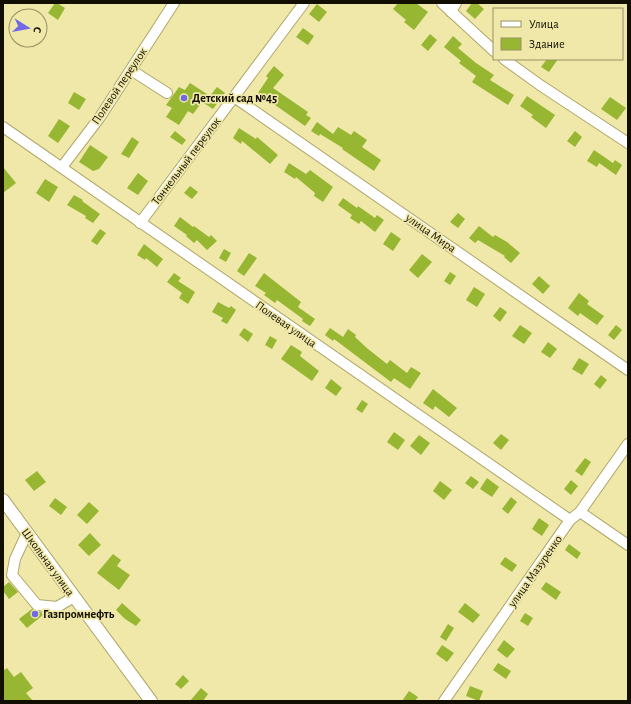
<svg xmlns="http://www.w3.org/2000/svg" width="631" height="704" font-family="'Alegreya Sans',sans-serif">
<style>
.building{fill:#97b632}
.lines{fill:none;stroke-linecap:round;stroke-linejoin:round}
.minor-casing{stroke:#afa76a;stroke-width:12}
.major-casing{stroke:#afa76a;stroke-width:14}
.minor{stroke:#fff;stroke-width:10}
.major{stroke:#fff;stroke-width:12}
.poi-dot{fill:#716ae4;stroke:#f0e8a9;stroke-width:1.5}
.labels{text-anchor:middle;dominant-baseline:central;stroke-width:3.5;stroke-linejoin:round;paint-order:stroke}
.street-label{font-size:12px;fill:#130f00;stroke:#f0e8a9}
.poi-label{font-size:12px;font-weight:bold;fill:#130f00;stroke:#f0e8a9;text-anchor:start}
</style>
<rect width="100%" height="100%" fill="#f0e8a9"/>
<!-- building -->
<g class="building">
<path d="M55 3H57L65 8 58 20 48 13Z"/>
<path d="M398 3H416L428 12 414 30 404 22 406 20 393 9Z"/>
<path d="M472 3H477L484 9 475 19 466 11Z"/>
<path d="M317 4 327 12 319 22 309 14Z"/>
<path d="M303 28 314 36 308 45 296 37Z"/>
<path d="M430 34 437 40 428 51 421 45Z"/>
<path d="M453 36 462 44 458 48 476 63 494 75 490 80 514 95 508 105 472 82 476 76 459 63 461 61 444 47Z"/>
<path d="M547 59H558L549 72 541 67Z"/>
<path d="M274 66 284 75 273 88 308 112 306 115 311 118 305 126 258 93 268 78 266 76Z"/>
<path d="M190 83 210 96 217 87 225 93 213 109 202 102 193 114 188 111 179 125 166 117 172 108 166 105 179 87 185 90Z"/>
<path d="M74 92 86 99 79 110 68 103Z"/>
<path d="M527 96 555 115 546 128 531 117 533 115 520 106Z"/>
<path d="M610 97 626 108 617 120 601 109Z"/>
<path d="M59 119 70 126 58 143 48 136Z"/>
<path d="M317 122 333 134 338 127 351 135 354 131 367 140 362 147 381 160 374 171 342 149 343 148 320 134 319 136 311 131Z"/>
<path d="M239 128 256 139 257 137 278 155 270 164 242 141 241 144 233 138Z"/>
<path d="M175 131 186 140 182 145 170 137Z"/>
<path d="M575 131 582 137 575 147 567 141Z"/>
<path d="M132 137 139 142 129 158 121 154Z"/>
<path d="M90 145 108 157 99 169 93 171 79 162Z"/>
<path d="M594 150 613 163 615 160 622 165 616 175 599 163 597 167 587 161Z"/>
<path d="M289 163 306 174 310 170 333 187 323 202 314 196 315 193 296 177 295 179 284 172Z"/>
<path d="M3 167 16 183 3 193Z"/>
<path d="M138 173 148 181 138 195 127 188Z"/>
<path d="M45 179 58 187 49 202 36 193Z"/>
<path d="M190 186 198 192 192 199 184 193Z"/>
<path d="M74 195 83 200 82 201 100 214 93 223 85 218 86 216 67 205Z"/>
<path d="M343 198 357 208 358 206 375 218 377 215 384 220 375 232 361 221 359 224 350 218 352 215 338 205Z"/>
<path d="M458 213 465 219 458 228 450 222Z"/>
<path d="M180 217 193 227 194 226 209 237 211 235 217 241 207 250 197 240 194 243 186 236 187 235 174 226Z"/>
<path d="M479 226 493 237 495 235 507 242 520 253 511 263 504 257 505 256 478 240 475 243 469 238Z"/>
<path d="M100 229 106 233 97 245 91 241Z"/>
<path d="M391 232 401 239 393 251 383 244Z"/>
<path d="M144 244 163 259 157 267 146 258 145 260 137 255Z"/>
<path d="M224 249 231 253 226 262 219 258Z"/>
<path d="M249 253 257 258 244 276 237 271Z"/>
<path d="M422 254 432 262 418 278 409 270Z"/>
<path d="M450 272 456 276 450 285 444 281Z"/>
<path d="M174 273 181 278 178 281 195 292 188 304 179 298 182 293 167 282Z"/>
<path d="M264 273 301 302 298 307 315 319 310 326 302 321 303 319 277 300 275 303 264 295 266 293 255 286Z"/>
<path d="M539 276 550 286 543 294 532 284Z"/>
<path d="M474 287 485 294 477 307 466 300Z"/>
<path d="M579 293 589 301 587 304 604 316 597 325 580 313 578 316 568 308Z"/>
<path d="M218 302 229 308 231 306 236 310 227 324 221 321 223 318 212 312Z"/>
<path d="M500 307 507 312 500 322 493 316Z"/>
<path d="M520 325 532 333 524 344 512 336Z"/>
<path d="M616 325 622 330 614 340 608 335Z"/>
<path d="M244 328 253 334 248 342 239 335Z"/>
<path d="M330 328 343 337 348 329 356 335 355 337 368 349 387 364 390 360 407 373 411 367 421 373 410 389 394 378 391 382 334 339 333 341 325 335Z"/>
<path d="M270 336 277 340 272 349 265 345Z"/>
<path d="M548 342 557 349 550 358 541 352Z"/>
<path d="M291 345 302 352 300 356 319 371 312 381 281 359Z"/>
<path d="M579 358 589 364 582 375 572 369Z"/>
<path d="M601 375 607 380 600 389 594 384Z"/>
<path d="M331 379 342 388 336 396 325 388Z"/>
<path d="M433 389 457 408 449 417 435 406 433 410 423 403Z"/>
<path d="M362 400 368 404 362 413 356 409Z"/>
<path d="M394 432 405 440 398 450 387 442Z"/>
<path d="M501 434 509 440 501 450 493 443Z"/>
<path d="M419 435 430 443 421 455 410 446Z"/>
<path d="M585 458 591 462 582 476 575 471Z"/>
<path d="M37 471 46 482 34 491 25 480Z"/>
<path d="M471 476 479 482 473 489 465 483Z"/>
<path d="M487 478 499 487 492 497 480 489Z"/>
<path d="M571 480 578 486 571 495 564 489Z"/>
<path d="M440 481 452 490 444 500 433 491Z"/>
<path d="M511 497 517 502 508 514 502 509Z"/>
<path d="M55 498 67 507 61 515 49 506Z"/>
<path d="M89 502 99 511 87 524 77 515Z"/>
<path d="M539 518 549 525 542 536 532 529Z"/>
<path d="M90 533 101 545 89 556 78 545Z"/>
<path d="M569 544 581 553 577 559 565 550Z"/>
<path d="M113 554 121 560 117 566 130 575 119 590 97 573Z"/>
<path d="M505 557 517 565 512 572 500 564Z"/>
<path d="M9 582 18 592 9 599 3 591V587Z"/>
<path d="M546 582 561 592 556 600 541 589Z"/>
<path d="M122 603 141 620 136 626 125 619 116 610Z"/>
<path d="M465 603 480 615 473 623 458 612Z"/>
<path d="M32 609 41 612 43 615 27 628 19 619Z"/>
<path d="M525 613 533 618 528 626 520 621Z"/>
<path d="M448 624 454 628 446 641 440 637Z"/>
<path d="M504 640 515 649 507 658 497 650Z"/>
<path d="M442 645 454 653 447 662 436 654Z"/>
<path d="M498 663 511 671 506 679 493 670Z"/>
<path d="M7 668 14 677 21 672 33 688 26 693 33 701H3V671Z"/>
<path d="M183 675 189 681 181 689 175 684Z"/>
<path d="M470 686 483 691 479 701 466 696Z"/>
<path d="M201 688 208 694 203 701H190Z"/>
<path d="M409 691 418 697 415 701H402Z"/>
</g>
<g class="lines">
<!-- minor casing -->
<g class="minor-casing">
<g id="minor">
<path d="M442 3 494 51"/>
<path d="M451 12 456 3"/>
<path d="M504 59 540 85 628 143"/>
<path d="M131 70 167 93"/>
<path d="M234 97 628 370"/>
<path d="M3 127 570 520"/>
<path d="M62 167 100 117 174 3"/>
<path d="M140 223 304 3"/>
<path d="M580 512 628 545"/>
<path d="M27 533 15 559 12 575 37 605 57 607 74 597"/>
<path d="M444 701 570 520 580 512 628 444"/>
</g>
</g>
<!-- major casing -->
<g class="major-casing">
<path id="major" d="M3 500 151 701"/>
</g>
<!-- minor -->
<use href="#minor" class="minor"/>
<!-- major -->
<use href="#major" class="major"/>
</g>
<!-- markers -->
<g class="poi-dot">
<circle cx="184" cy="98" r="4"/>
<circle cx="35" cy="614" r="4"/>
</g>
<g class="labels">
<!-- street labels -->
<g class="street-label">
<text transform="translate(119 86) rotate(-56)">Полевой переулок</text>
<text transform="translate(186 161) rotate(-53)">Тоннельный переулок</text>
<text transform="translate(431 233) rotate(35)">улица Мира</text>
<text transform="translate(286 324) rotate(35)">Полевая улица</text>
<text transform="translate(48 562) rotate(54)">Школьная улица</text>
<text transform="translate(535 571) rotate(-55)">улица Мазуренко</text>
</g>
<!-- poi labels -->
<g class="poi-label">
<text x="192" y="98">Детский сад №45</text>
<text x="43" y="614">Газпромнефть</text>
</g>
</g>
<!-- border -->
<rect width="631" height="704" fill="none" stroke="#130f00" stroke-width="8"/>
<!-- legend -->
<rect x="493" y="8" width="130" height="52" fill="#f0e8a9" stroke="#989165"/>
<rect x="501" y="21" width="20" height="6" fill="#ffffff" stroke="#989165"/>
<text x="529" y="28" font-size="12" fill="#130f00">Улица</text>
<rect x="501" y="38" width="20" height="12" fill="#97b632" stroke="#989165"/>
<text x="529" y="48" font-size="12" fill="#130f00">Здание</text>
<!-- north arrow -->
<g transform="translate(28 28) rotate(101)"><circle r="19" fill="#f0e8a9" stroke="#989165"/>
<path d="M0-3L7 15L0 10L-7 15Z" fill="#716ae4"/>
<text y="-6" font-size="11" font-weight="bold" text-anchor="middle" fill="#130f00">С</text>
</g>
</svg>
